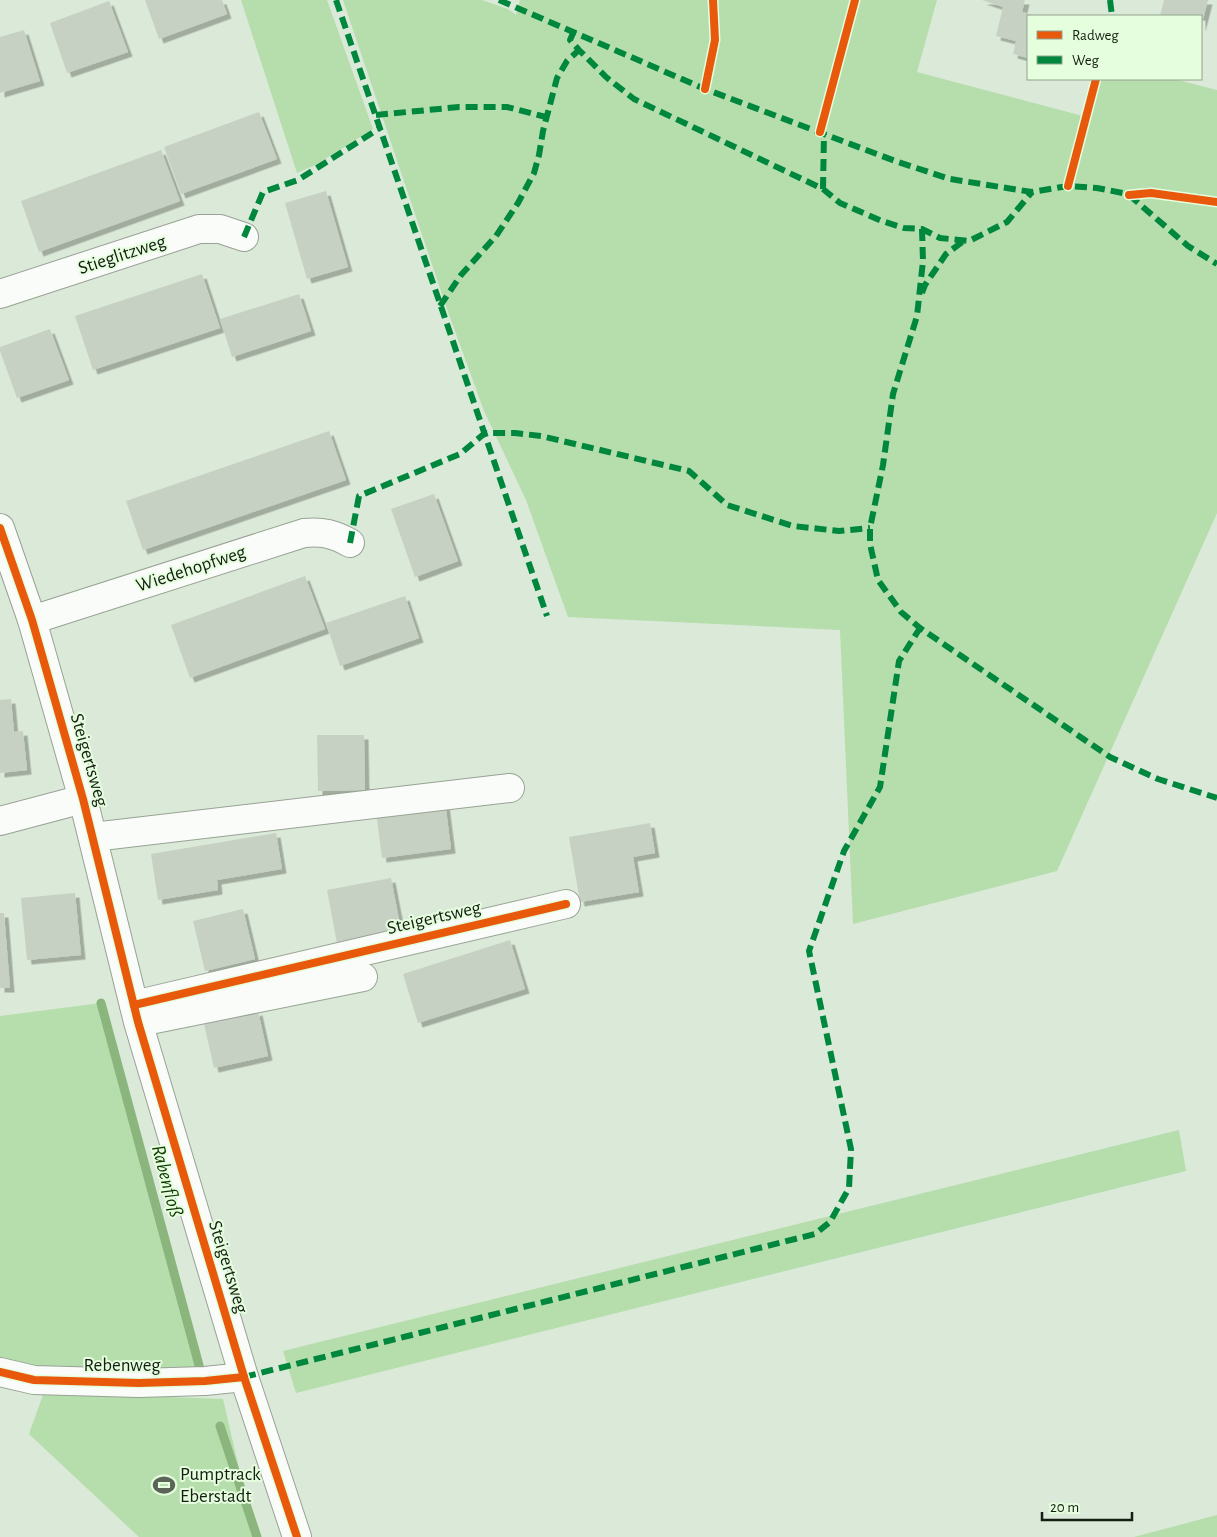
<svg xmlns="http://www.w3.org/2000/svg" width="1217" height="1537" font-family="'Alegreya Sans',sans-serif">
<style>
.green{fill:#b6ddac}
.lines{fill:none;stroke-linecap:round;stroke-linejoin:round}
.stream{stroke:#8ab67e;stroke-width:9}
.building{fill:#c6d1c4;filter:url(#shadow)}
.minor-casing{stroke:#98a295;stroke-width:30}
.minor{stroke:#fafcf9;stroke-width:28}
.quiet{stroke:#00873e;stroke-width:6;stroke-dasharray:12 6;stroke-linecap:butt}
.cycleway-casing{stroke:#e5fede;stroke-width:11}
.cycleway{stroke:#e8590c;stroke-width:8}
.labels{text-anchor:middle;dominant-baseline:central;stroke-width:4;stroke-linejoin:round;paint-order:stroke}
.street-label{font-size:19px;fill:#151e13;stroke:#e5fede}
.poi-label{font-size:19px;fill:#151e13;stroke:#e5fede;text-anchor:start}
.water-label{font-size:20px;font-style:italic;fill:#103603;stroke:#e5fede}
</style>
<defs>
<filter id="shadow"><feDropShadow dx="4.5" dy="4.5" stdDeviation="0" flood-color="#0004"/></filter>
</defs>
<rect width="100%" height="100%" fill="#dbe9d8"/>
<!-- green -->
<g class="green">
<path d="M241 0H327L373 129 317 164 297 173Z"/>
<path d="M343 0H482L508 9 516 15 520 0H937L917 72 1083 116 1093 79H1174L1217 90V513L1057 871 853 924 840 630 568 617 526 500 484 411 447 309Z"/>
<path d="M101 1003 200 1369 0 1372V1016Z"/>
<path d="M1179 1130 1186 1171 296 1393 283 1351Z"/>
<path d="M44 1392 223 1399 255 1537H139L29 1434Z"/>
<path d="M1217 1515V1537H1134Z"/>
</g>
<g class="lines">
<!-- stream -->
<g class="stream">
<path d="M101 1003 200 1369"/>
<path d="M220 1426 257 1537"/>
</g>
</g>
<!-- building -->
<g class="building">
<path d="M145 0H222L227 14 159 39Z"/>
<path d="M982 0H1025L1022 12 1038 16H1028V58L1013 54 1016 41 996 36 1003 7Z"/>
<path d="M1164 0H1208L1201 27V16H1160Z"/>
<path d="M109 1 128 52 67 73 50 23Z"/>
<path d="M24 30 40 81 0 93V37Z"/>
<path d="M259 112 277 159 181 194 164 147Z"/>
<path d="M161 150 180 201 39 252 21 201Z"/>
<path d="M326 191 348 267 307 279 285 203Z"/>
<path d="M202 274 220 328 93 370 75 316Z"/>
<path d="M299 294 311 331 232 357 220 319Z"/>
<path d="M50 329 69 380 17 398 0 351V347Z"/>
<path d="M329 431 346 480 143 550 126 501Z"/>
<path d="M434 494 458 561 415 577 391 509Z"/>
<path d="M305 576 325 629 190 678 171 625Z"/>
<path d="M405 596 419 638 340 666 326 623Z"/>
<path d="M11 699 14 732 23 731 27 770 0 773V700Z"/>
<path d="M317 735H364L365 790 318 791Z"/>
<path d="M445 802 451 849 382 858 376 812Z"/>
<path d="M650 823 655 853 633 857 639 892 580 902 569 837Z"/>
<path d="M276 833 282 869 217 880 218 890 158 900 151 854Z"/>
<path d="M391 878 401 930 337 943 327 890Z"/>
<path d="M75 893 81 955 27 960 21 898Z"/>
<path d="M243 909 255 959 205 971 193 921Z"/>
<path d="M0 913H4L10 988H0Z"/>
<path d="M510 940 525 989 418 1023 403 974Z"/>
<path d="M258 1011 268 1056 214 1068 204 1024Z"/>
</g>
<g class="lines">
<!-- minor casing -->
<g class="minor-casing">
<g id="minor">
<path d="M0 294 199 229H220L244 237"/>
<path d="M0 528 32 620 83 799 138 1022 244 1377 297 1537"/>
<path d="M32 620 304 533C322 531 334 534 350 543"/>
<path d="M0 821 83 799"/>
<path d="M93 837 510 788"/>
<path d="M134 1005 566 904"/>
<path d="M140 1022 363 977"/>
<path d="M0 1372 34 1380 139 1383 205 1381 244 1377"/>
</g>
</g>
<!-- minor -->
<use href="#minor" class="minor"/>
<!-- quiet -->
<g class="quiet">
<path d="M336 0 547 616"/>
<path d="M499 0 705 89 898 162 950 179 1032 192 1068 186 1097 188 1133 195"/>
<path d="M1110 0 1112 16"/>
<path d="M574 31 570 40 579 50 606 77 634 99 823 189 840 203 882 221 904 228 922 229 940 238 969 241 1007 222 1032 192"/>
<path d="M376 115 459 107H507L546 117"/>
<path d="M823 189 824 134"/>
<path d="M1129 195 1188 246 1217 264"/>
<path d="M922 229 923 261 917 316 893 394 883 465 870 528V544L878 580 901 612 920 628 1110 757 1158 779 1217 798"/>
<path d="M244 237 263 192 298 180 380 128"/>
<path d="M922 293 925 285 946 254 965 240"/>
<path d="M440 306 461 275 496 236 518 203 534 173 539 155 543 131 557 78 567 61 579 50"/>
<path d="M350 543 359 496 460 454 485 433H515L541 436 689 471 727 505 793 526 839 531 870 528"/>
<path d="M244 1377 815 1234 830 1222 849 1188 851 1149 809 951 844 851 880 787 899 661 920 628"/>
</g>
<!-- cycleway casing -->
<g class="cycleway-casing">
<g id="cycleway">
<path d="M705 89 715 40 713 0"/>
<path d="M820 132 855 0"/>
<path d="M1068 186 1096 79"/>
<path d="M1129 195 1151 193 1217 202"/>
<path d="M0 528 32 620 83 799 138 1022 244 1377 297 1537"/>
<path d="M134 1005 566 904"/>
<path d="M0 1372 34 1380 139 1383 205 1381 244 1377"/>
</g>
</g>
<!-- cycleway -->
<use href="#cycleway" class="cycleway"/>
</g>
<!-- icons -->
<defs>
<g id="stadium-bare" transform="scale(1.725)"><path d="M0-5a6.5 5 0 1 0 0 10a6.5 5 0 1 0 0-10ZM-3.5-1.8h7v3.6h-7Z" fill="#5a6558" stroke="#e5fede" stroke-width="2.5" paint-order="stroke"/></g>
</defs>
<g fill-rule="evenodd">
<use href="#stadium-bare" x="164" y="1485"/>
</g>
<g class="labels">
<!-- street labels -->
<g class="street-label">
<text transform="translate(122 255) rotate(-18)">Stieglitzweg</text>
<text transform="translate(191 569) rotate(-18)">Wiedehopfweg</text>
<text transform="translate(89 760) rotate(74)">Steigertsweg</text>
<text transform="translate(434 918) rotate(-13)">Steigertsweg</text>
<text transform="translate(228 1267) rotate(73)">Steigertsweg</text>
<text x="122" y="1365">Rebenweg</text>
</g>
<!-- poi labels -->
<g class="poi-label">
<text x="180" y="1474">Pumptrack<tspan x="180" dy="22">Eberstadt</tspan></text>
</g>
<!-- water labels -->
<g class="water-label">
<text transform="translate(167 1181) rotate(75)">Rabenfloß</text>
</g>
</g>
<!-- legend -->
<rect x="1027" y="15" width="175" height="65" fill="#e5fede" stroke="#92a48d"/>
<rect x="1037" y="31" width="25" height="8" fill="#e8590c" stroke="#92a48d"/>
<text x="1072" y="40" font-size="15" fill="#151e13">Radweg</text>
<rect x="1037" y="56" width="25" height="8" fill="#00873e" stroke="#92a48d"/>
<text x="1072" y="65" font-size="15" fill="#151e13">Weg</text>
<!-- scale -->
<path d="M1042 1512v8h90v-8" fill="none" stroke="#151e13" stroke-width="2.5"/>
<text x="1050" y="1512" font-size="15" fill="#151e13" stroke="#e5fede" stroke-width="4" paint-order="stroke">20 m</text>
</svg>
